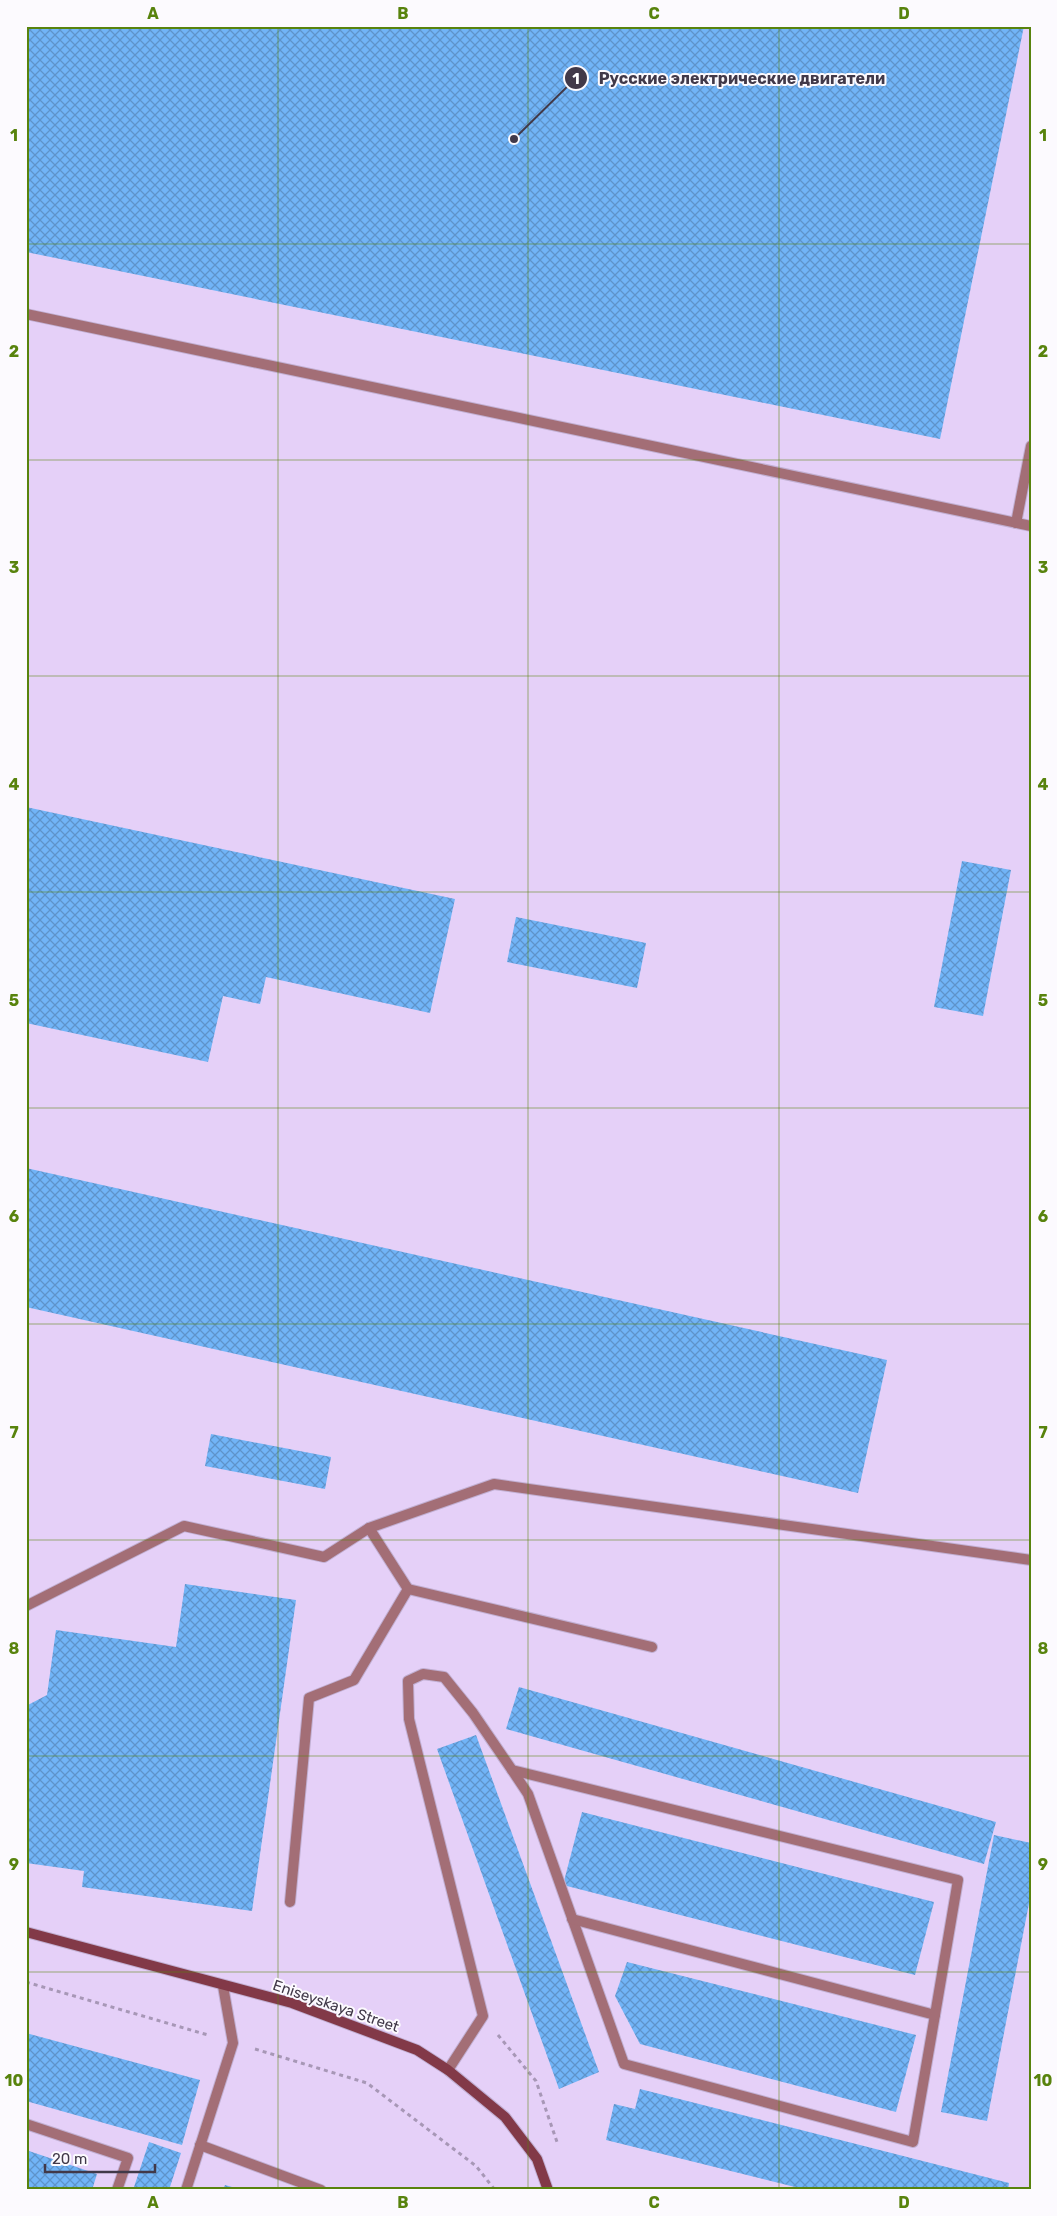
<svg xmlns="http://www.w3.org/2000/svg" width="1057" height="2216" font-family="Rubik,sans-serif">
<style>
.building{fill:url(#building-cross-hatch)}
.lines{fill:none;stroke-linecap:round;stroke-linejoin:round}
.lane-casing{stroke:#c1afd2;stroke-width:12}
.secondary-casing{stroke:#c1afd2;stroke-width:12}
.path{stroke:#a797b6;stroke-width:3;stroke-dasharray:4 4;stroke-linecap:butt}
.lane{stroke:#a36e76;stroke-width:10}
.secondary{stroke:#823948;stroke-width:10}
.grid{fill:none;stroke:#58830d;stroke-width:1;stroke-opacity:0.55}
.labels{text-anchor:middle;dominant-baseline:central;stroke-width:4;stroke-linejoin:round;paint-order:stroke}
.street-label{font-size:15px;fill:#413949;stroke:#fcfafe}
.leader{fill:none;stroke:#413949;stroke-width:2}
.callout-dot{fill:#413949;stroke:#fcfafe;stroke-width:2}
.mark-label{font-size:15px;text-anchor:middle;font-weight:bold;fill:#fff}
.callout-label{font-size:16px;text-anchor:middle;font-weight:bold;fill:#413949;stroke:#fcfafe;stroke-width:4;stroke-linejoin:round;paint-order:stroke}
.neatline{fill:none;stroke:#58830d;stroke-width:2}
.grid-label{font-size:16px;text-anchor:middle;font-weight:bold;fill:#58830d}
</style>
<defs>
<pattern id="building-cross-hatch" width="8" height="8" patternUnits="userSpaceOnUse" patternTransform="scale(1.25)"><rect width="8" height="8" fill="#71b4f7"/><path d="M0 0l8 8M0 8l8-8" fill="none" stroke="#5e93ca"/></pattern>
</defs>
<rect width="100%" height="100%" fill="#e5d0f8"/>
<!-- building -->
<g class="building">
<path d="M26 26H1024L940 439 26 252Z"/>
<path d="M26 807 455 899 430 1013 266 977 260 1004 223 996 208 1062 26 1023Z"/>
<path d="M962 861 1011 870 983 1016 934 1007Z"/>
<path d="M516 917 646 943 637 988 507 962Z"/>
<path d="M26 1168 887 1360 858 1493 26 1307Z"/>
<path d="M211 1434 331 1457 325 1489 205 1466Z"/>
<path d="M185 1584 296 1600 252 1911 82 1887 84 1871 26 1863V1706L47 1695 56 1630 176 1647Z"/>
<path d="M519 1687 996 1822 984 1864 506 1729Z"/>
<path d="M476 1735 599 2072 559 2089 437 1749Z"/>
<path d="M582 1812 934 1902 915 1975 563 1885Z"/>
<path d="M994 1835 1031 1843V1893L987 2121 941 2112Z"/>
<path d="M627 1962 916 2035 896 2112 640 2044 615 1996Z"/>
<path d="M26 2033 200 2080 182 2145 26 2101Z"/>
<path d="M640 2089 1009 2183 1008 2190H807L606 2140 614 2104 635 2109Z"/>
<path d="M149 2142 181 2153 169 2190H133Z"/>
<path d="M26 2150 97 2174 92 2190H26Z"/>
<path d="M225 2185 239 2189V2190H223Z"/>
</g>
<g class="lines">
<!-- lane casing -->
<g class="lane-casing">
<g id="lane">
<path d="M26 314 1031 526"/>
<path d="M1016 523 1031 446"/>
<path d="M369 1528 408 1589"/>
<path d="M26 1606 184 1526 324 1557 369 1528 494 1484 1031 1560"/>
<path d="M512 1770 528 1794 624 2064 913 2142 935 2015"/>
<path d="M290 1902 309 1698 354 1680 408 1589 652 1647"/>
<path d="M448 2070 483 2016 409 1719 408 1681 423 1674 444 1677 473 1713 512 1770 958 1880 935 2015 572 1919"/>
<path d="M26 2124 128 2158 117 2190"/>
<path d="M200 2145 321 2190"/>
<path d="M186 2190 233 2043 223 1986"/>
</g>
</g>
<!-- secondary casing -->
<g class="secondary-casing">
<path id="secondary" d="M26 1932 292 2003 417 2050 448 2070 505 2117 537 2159 548 2190"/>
</g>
<!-- path -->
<g class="path">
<path d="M26 1982 208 2035"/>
<path d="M498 2035 536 2081 557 2142"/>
<path d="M255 2049 367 2083 476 2166 495 2190"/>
</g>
<!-- lane -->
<use href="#lane" class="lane"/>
<!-- secondary -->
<use href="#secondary" class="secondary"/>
</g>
<!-- grid -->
<path class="grid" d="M278 26V2190M528 26V2190M779 26V2190M26 244H1031M26 460H1031M26 676H1031M26 892H1031M26 1108H1031M26 1324H1031M26 1540H1031M26 1756H1031M26 1972H1031"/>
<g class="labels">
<!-- street labels -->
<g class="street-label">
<text transform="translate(336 2006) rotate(19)">Eniseyskaya Street</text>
</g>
</g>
<!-- callouts -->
<path class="leader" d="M514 139L576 78"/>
<g class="callout-dot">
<circle cx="514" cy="139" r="5"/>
<circle cx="576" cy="78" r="12"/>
</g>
<g class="mark-label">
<text x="576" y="84">1</text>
</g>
<g class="callout-label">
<text x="742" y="84">Русские электрические двигатели</text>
</g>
<!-- border -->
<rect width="1057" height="2216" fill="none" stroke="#fcfafe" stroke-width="55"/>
<!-- scale -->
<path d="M45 2164v8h110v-8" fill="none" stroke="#413949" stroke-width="2.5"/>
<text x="52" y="2164" font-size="15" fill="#413949" stroke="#fcfafe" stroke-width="4" paint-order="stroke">20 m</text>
<rect x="28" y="28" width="1002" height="2160" class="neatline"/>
<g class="grid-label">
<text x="153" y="19">A</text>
<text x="403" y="19">B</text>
<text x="654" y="19">C</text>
<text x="904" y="19">D</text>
<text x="14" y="141">1</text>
<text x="1043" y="141">1</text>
<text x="14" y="357">2</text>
<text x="1043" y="357">2</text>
<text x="14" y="573">3</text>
<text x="1043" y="573">3</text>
<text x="14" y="790">4</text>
<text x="1043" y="790">4</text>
<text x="14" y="1006">5</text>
<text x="1043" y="1006">5</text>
<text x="14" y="1222">6</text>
<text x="1043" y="1222">6</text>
<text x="14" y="1438">7</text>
<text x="1043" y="1438">7</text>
<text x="14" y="1654">8</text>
<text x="1043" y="1654">8</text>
<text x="14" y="1870">9</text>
<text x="1043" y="1870">9</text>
<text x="14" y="2086">10</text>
<text x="1043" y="2086">10</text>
<text x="153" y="2208">A</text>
<text x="403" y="2208">B</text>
<text x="654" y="2208">C</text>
<text x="904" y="2208">D</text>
</g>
</svg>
